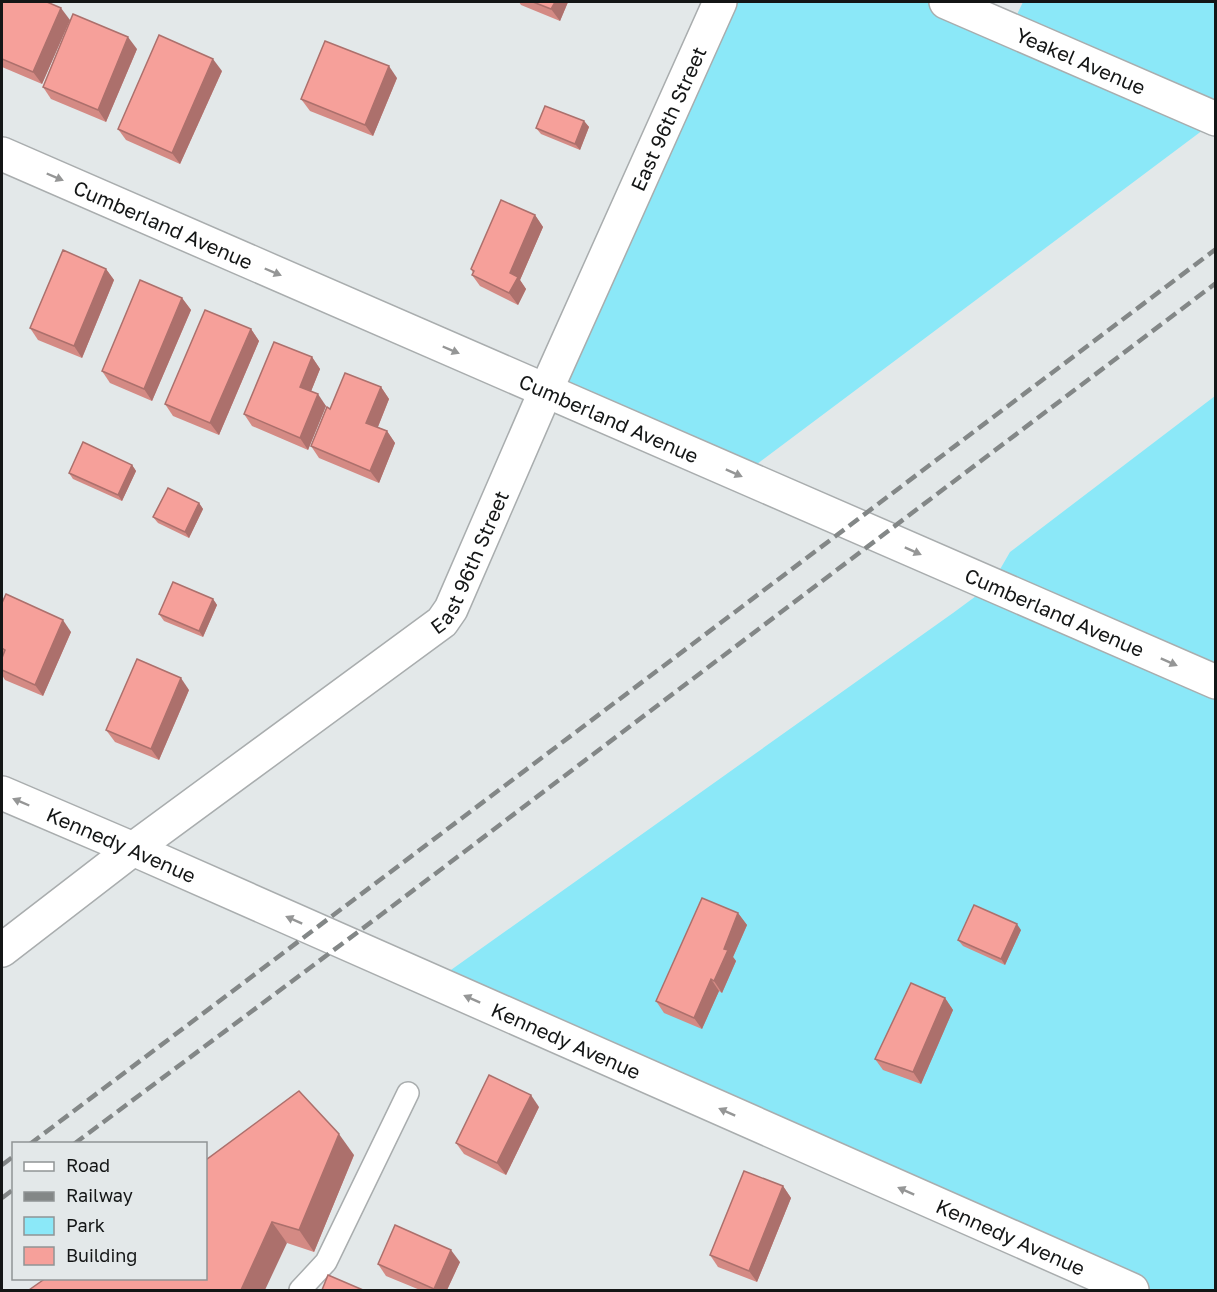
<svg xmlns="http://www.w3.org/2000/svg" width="1217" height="1292" font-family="'Golos Text',sans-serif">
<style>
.green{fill:#8be8f8}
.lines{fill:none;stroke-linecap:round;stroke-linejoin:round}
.lane-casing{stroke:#a9adae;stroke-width:24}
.street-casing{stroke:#a9adae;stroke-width:36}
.lane{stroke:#fff;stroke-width:21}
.street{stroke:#fff;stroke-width:33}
.rail{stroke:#838787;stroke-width:4.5;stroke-dasharray:12 6;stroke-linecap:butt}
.wall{fill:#d48a84}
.shaded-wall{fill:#ac706c}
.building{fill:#f6a09a;stroke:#ac706c;stroke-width:1.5}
.oneway{fill:#959696}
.labels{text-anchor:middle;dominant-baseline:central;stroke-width:5;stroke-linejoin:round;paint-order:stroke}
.street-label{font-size:20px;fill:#141616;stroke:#e3e8e9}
</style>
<rect width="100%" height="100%" fill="#e3e8e9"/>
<!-- green -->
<g class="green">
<path d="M720 2H946L1010 29 1023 2H1215V121L741 476 546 390Z"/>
<path d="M1215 396V1290H1132L434 982 953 613 991 585 1010 552Z"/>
</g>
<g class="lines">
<!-- lane casing -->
<g class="lane-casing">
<path id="lane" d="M300 1290 326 1262 408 1093"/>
</g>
<!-- street casing -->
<g class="street-casing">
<g id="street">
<path id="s1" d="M946 2 1216 119"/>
<path id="s2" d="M2 154 1216 682"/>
<path id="s3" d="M2 793 133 849 1132 1290"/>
<path id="s4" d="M2 950 133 849 442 622 451 609 546 390 720 2"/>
</g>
</g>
<!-- lane -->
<use href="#lane" class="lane"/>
<!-- street -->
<use href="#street" class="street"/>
<!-- rail -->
<g class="rail">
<path d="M30 1144 1216 249"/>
<path d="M74 1144 382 914 1216 283"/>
<path d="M2 1165 14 1156"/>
<path d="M2 1198 14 1189"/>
</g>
</g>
<!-- wall -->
<g class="wall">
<path d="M2 2 70 20 42 84 2 67Z"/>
<path d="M519 2H568L560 21 521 5Z"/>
<path d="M137 49 106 122 51 99 43 87Z"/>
<path d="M222 71 180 164 126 140 118 129Z"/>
<path d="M397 78 373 136 310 111 301 99Z"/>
<path d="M584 121 589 127 580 150 541 134 536 128Z"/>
<path d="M535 215 543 227 520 280 526 289 518 305 480 286 472 275 473 273 471 269Z"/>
<path d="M106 269 114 280 82 358 38 340 30 328Z"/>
<path d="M182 298 191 310 152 401 110 383 102 371Z"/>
<path d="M251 329 259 341 219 435 173 416 165 404Z"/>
<path d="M312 357 320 369 311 391 326 406 308 450 252 426 244 414Z"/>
<path d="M381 387 389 399 378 427 387 431 395 443 379 483 319 458 311 446 330 409Z"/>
<path d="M132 465 136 471 122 501 73 479 69 473Z"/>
<path d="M199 503 203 509 189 538 158 523 153 517Z"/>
<path d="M213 599 217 605 203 637 164 621 159 614Z"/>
<path d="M2 603 71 632 43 696 5 680 2 675Z"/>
<path d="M189 690 159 760 115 742 106 730Z"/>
<path d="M738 913 747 925 733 957 736 961 722 993 719 991 702 1029 664 1013 656 1001Z"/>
<path d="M1021 930 1005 965 963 946 958 940Z"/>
<path d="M945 998 953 1010 921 1084 883 1070 875 1059Z"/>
<path d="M539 1107 506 1175 464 1154 456 1143Z"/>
<path d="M354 1155 314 1252 287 1243 206 1160Z"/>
<path d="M783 1186 791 1198 757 1282 718 1267 710 1255Z"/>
<path d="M460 1262 447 1290H420L386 1276 378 1264Z"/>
</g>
<!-- shaded-wall -->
<g class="shaded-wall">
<path d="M555 2H568L560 21 551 9Z"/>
<path d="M61 8 70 20 42 84 33 72Z"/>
<path d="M128 37 137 49 106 122 98 110Z"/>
<path d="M213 59 222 71 180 164 172 153Z"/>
<path d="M389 66 397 78 373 136 365 125Z"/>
<path d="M584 121 589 127 580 150 575 144Z"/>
<path d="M535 215 543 227 520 280 526 289 518 305 509 293 510 273Z"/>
<path d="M106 269 114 280 82 358 74 346Z"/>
<path d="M182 298 191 310 152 401 144 389Z"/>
<path d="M251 329 259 341 219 435 210 423Z"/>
<path d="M312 357 320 369 308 399 300 387Z"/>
<path d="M381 387 389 399 375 434 366 423Z"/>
<path d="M318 394 326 406 308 450 300 438Z"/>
<path d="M387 431 395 443 379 483 370 471Z"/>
<path d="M132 465 136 471 122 501 118 495Z"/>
<path d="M199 503 203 509 189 538 185 532Z"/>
<path d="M213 599 217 605 203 637 199 631Z"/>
<path d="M63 620 71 632 43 696 35 685Z"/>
<path d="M181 678 189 690 159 760 151 749Z"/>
<path d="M738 913 747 925 733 957 736 961 722 993 714 981 724 949Z"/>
<path d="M1017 924 1021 930 1005 965 1001 959Z"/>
<path d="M711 979 719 991 702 1029 694 1018Z"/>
<path d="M945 998 953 1010 921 1084 913 1072Z"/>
<path d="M531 1095 539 1107 506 1175 497 1163Z"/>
<path d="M339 1134 354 1155 314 1252 299 1230Z"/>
<path d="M783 1186 791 1198 757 1282 749 1271Z"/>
<path d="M272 1222 287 1243 265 1290H241Z"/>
<path d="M451 1250 460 1262 447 1290H435L434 1289Z"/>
</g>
<!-- building -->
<g class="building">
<path d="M2 2H47L61 8 33 72 2 59Z"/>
<path d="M533 2H555L551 9Z"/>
<path d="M73 14 128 37 98 110 43 87Z"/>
<path d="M159 35 213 59 172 153 118 129Z"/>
<path d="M325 41 389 66 365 125 301 99Z"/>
<path d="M545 106 584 121 575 144 536 128Z"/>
<path d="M501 200 535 215 510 273 518 277 509 293 472 275 474 271 471 269Z"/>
<path d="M63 250 106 269 74 346 30 328Z"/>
<path d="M140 280 182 298 144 389 102 371Z"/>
<path d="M205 310 251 329 210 423 165 404Z"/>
<path d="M274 342 312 357 300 387 318 394 300 438 244 414Z"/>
<path d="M345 373 381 387 366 423 387 431 370 471 311 446 327 407 330 409Z"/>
<path d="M83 442 132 465 118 495 69 473Z"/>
<path d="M168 488 199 503 185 532 153 517Z"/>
<path d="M173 582 213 599 199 631 159 614Z"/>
<path d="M6 594 63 620 35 685 2 670V658L5 650 2 648V603Z"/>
<path d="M137 659 181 678 151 749 106 730Z"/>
<path d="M702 898 738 913 724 949 728 950 714 981 711 979 694 1018 656 1001Z"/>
<path d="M974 905 1017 924 1001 959 958 940Z"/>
<path d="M911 983 945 998 913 1072 875 1059Z"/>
<path d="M489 1075 531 1095 497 1163 456 1143Z"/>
<path d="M299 1091 339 1134 299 1230 272 1222 241 1290H29L46 1278H206V1160Z"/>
<path d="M744 1171 783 1186 749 1271 710 1255Z"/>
<path d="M395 1225 451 1250 434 1289 378 1264Z"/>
<path d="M328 1275 363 1290H322Z"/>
</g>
<!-- one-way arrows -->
<defs><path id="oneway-solid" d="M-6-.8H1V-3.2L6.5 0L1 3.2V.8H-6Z" transform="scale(1.5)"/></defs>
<g class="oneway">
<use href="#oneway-solid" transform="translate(55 177) rotate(23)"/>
<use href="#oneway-solid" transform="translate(273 272) rotate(23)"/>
<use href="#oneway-solid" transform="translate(451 350) rotate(23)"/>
<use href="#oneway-solid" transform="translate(734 473) rotate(24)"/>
<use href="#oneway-solid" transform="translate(913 551) rotate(24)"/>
<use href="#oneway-solid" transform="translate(1169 662) rotate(24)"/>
<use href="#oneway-solid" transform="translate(21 802) rotate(-157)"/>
<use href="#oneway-solid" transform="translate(294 920) rotate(-156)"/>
<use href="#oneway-solid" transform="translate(472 999) rotate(-156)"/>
<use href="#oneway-solid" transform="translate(727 1112) rotate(-156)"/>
<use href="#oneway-solid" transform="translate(906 1191) rotate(-156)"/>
</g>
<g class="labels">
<!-- street labels -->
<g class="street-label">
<text stroke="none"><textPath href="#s1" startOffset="147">Yeakel Avenue</textPath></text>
<text stroke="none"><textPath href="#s4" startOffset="1101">East 96th Street</textPath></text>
<text stroke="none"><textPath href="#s2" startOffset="176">Cumberland Avenue</textPath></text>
<text stroke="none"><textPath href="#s2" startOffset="662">Cumberland Avenue</textPath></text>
<text stroke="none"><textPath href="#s4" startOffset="615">East 96th Street</textPath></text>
<text stroke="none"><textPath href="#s2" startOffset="1148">Cumberland Avenue</textPath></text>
<text stroke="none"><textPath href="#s3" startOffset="130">Kennedy Avenue</textPath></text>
<text stroke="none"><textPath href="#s3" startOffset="616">Kennedy Avenue</textPath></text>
<text stroke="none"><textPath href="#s3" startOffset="1102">Kennedy Avenue</textPath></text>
</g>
</g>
<!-- border -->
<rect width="1217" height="1292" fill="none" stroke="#141616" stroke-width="6"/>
<!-- legend -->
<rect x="12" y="1142" width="195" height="138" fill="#e3e8e9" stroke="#909495" stroke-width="1.5"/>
<rect x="24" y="1162" width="30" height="9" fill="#ffffff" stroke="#909495" stroke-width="1.5"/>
<text x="66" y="1172" font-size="18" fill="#141616">Road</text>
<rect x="24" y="1192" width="30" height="9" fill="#838787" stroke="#909495" stroke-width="1.5"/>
<text x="66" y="1202" font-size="18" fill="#141616">Railway</text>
<rect x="24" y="1217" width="30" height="18" fill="#8be8f8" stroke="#909495" stroke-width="1.5"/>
<text x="66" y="1232" font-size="18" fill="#141616">Park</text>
<rect x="24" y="1247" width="30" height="18" fill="#f6a09a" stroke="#909495" stroke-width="1.5"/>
<text x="66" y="1262" font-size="18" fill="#141616">Building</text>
</svg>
